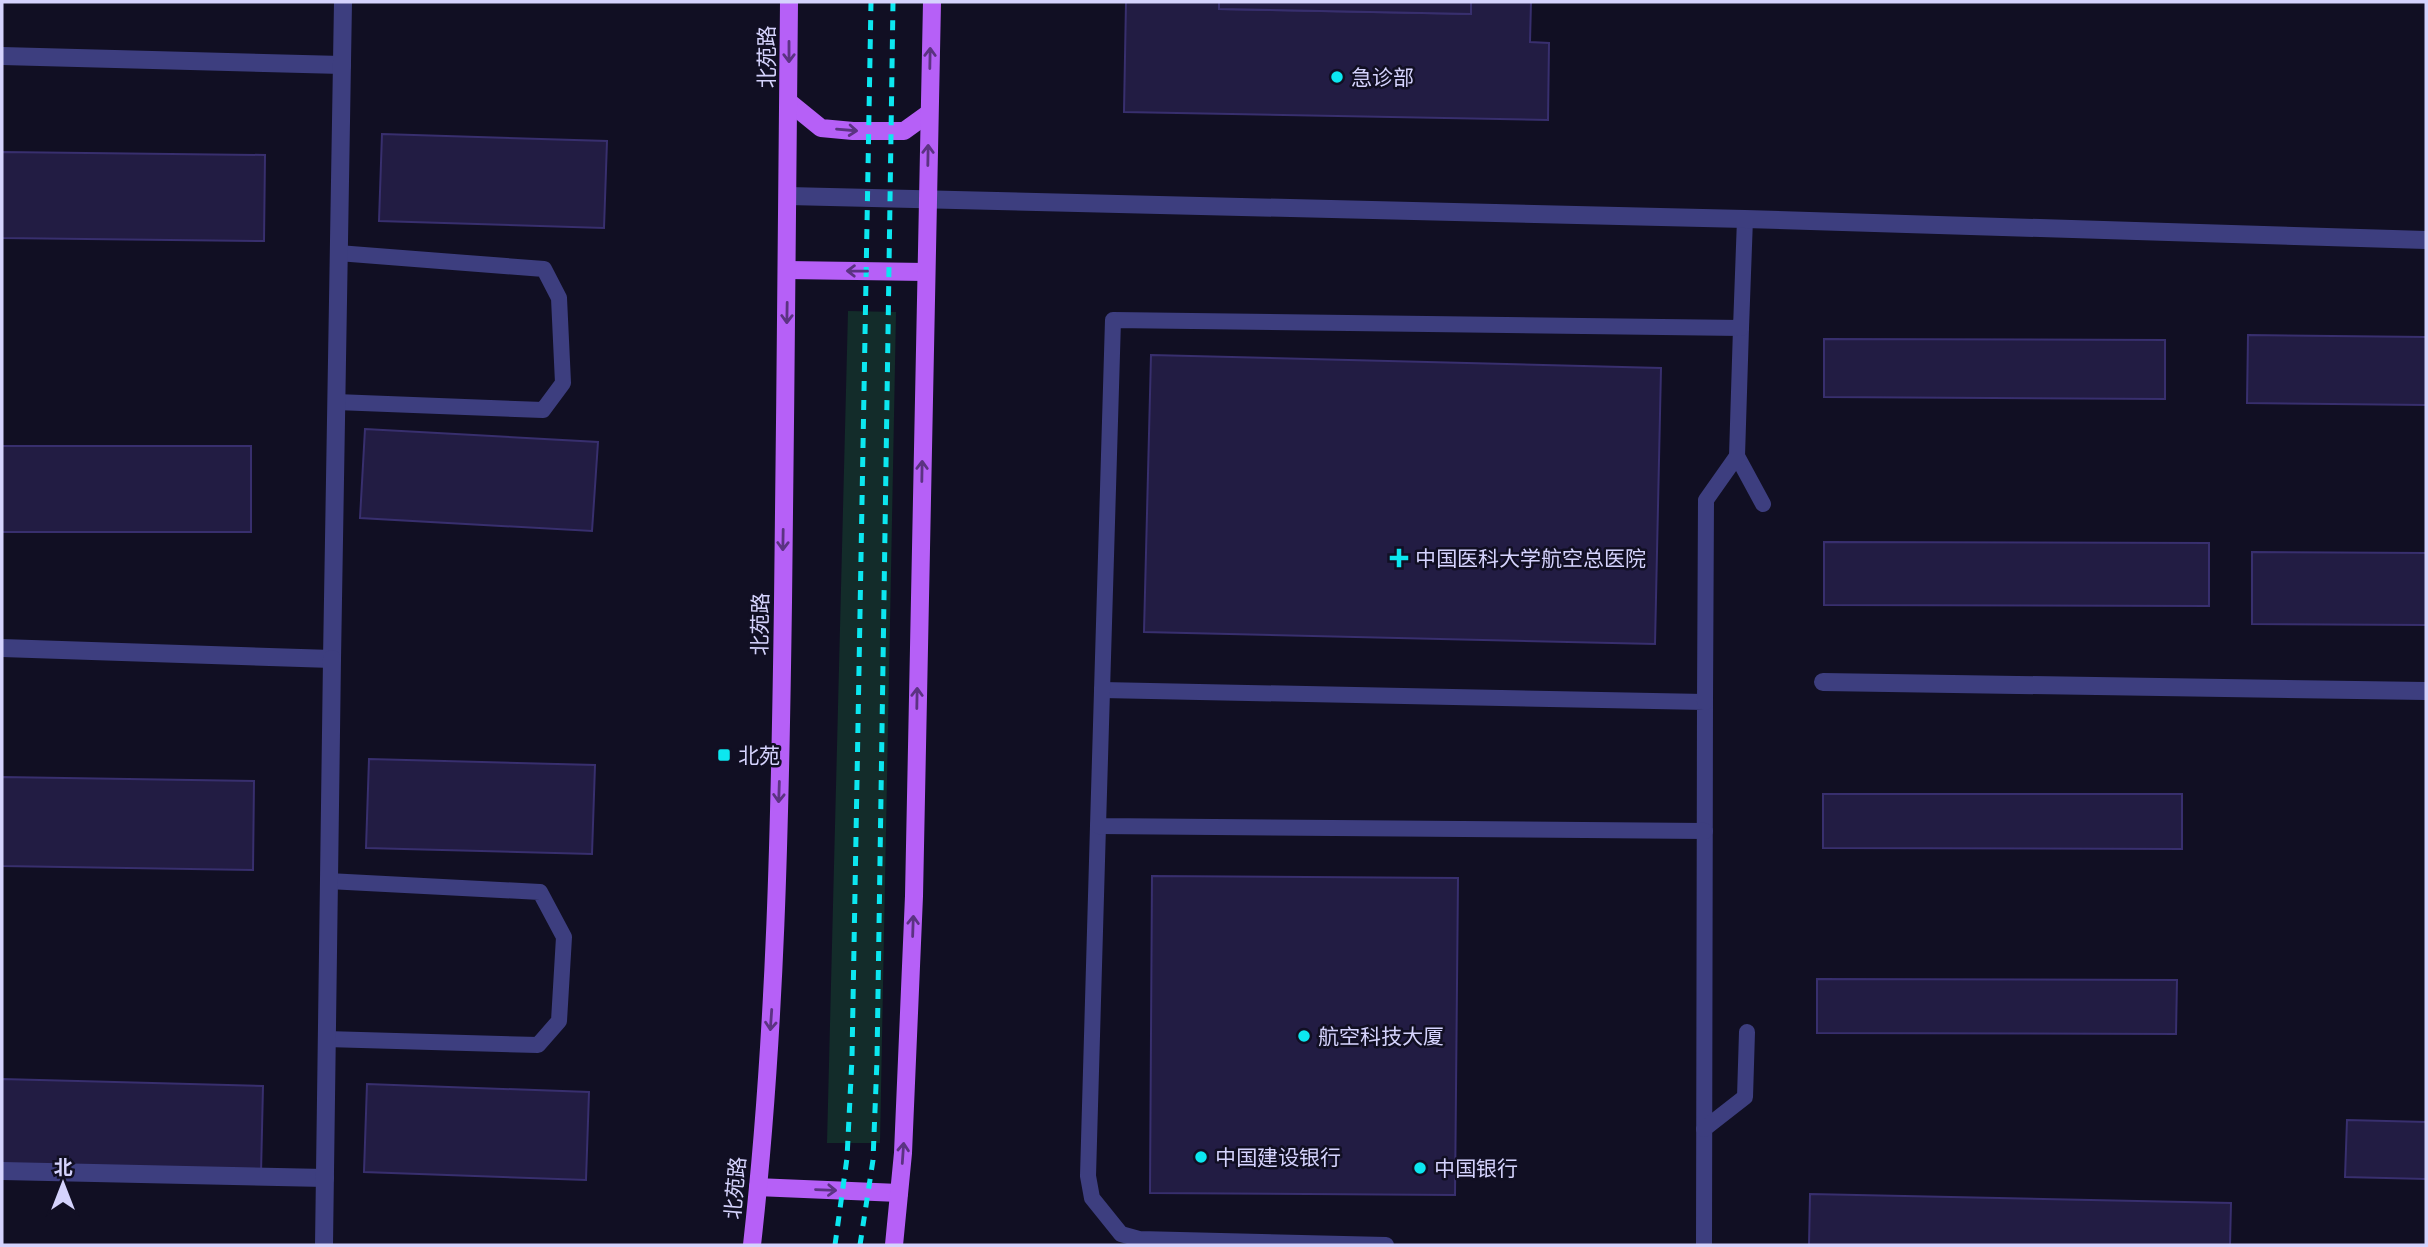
<svg xmlns="http://www.w3.org/2000/svg" width="2428" height="1247" font-family="Helvetica,'Noto Sans SC',sans-serif">
<style>
.green{fill:#132c2a}
.building{fill:#221c43;stroke:#382f6e;stroke-width:2}
.lines{fill:none;stroke-linecap:round;stroke-linejoin:round}
.lane{stroke:#3d3e7f;stroke-width:16}
.street{stroke:#3d3e7f;stroke-width:18}
.primary{stroke:#b660f7;stroke-width:18}
.rail{stroke:#0ce7f0;stroke-width:5;stroke-dasharray:10 9;stroke-linecap:butt}
.oneway{stroke:#5b3382}
.poi-dot{fill:#0ce7f0;stroke:#110f23;stroke-width:2.5}
.labels{text-anchor:middle;dominant-baseline:central;stroke-width:5;stroke-linejoin:round;paint-order:stroke}
.street-label{font-size:21px;fill:#d5d3fd;stroke:#110f23}
.poi-label{font-size:21px;fill:#d5d3fd;stroke:#110f23;text-anchor:start}
</style>
<rect width="100%" height="100%" fill="#110f23"/>
<!-- green -->
<path class="green" d="M848 311 896 312 880 1143H827Z"/>
<!-- building -->
<g class="building">
<path d="M1126 2H1219V9L1471 14V2H1531L1530 42 1549 43 1548 120 1124 112Z"/>
<path d="M1219 2H1471V14L1219 9Z"/>
<path d="M382 134 607 141 604 228 379 221Z"/>
<path d="M2 152 265 155 264 241 2 238Z"/>
<path d="M2248 335 2426 337V405L2247 403Z"/>
<path d="M1824 339 2165 340V399L1824 397Z"/>
<path d="M1151 355 1661 368 1655 644 1144 632Z"/>
<path d="M365 429 598 442 592 531 360 518Z"/>
<rect x="2" y="446" width="249" height="86"/>
<path d="M1824 542 2209 543V606L1824 605Z"/>
<path d="M2252 552 2426 553V625L2252 624Z"/>
<path d="M369 759 595 765 592 854 366 848Z"/>
<path d="M2 777 254 781 253 870 2 866Z"/>
<path d="M1823 794H2182V849L1823 848Z"/>
<path d="M1152 876 1458 878 1455 1195 1150 1193Z"/>
<path d="M1817 979 2177 980 2176 1034 1817 1033Z"/>
<path d="M2 1079 263 1086 261 1173 2 1167Z"/>
<path d="M367 1084 589 1092 586 1180 364 1172Z"/>
<path d="M2347 1120 2426 1122V1179L2345 1177Z"/>
<path d="M1810 1194 2231 1203 2230 1245H1809Z"/>
</g>
<g class="lines">
<!-- lane -->
<g class="lane">
<path d="M336 402 543 410 563 383 559 298 544 269 338 253"/>
<path d="M1737 456 1763 504"/>
<path d="M1102 690 1705 702 1704 1245"/>
<path d="M1705 702 1706 500 1737 456 1741 328"/>
<path d="M1098 826 1088 1176 1092 1198 1121 1234 1139 1239 1386 1245"/>
<path d="M1705 831 1098 826 1113 320 1741 328 1745 219"/>
<path d="M326 1039 538 1045 559 1021 564 937 540 892 328 881"/>
<path d="M1704 1129 1745 1097 1747 1032"/>
</g>
<!-- street -->
<g class="street">
<path d="M2 56 342 65"/>
<path d="M788 196 1745 219 2426 240"/>
<path d="M2 648 332 659 343 2"/>
<path d="M1823 682 2426 691"/>
<path d="M2 1171 325 1178"/>
<path d="M324 1245 332 659"/>
</g>
<!-- primary -->
<g class="primary">
<path d="M789 102 821 128 853 131H904L929 113"/>
<path d="M787 270 926 272"/>
<path d="M758 1187 899 1193"/>
<path d="M752 1245C776 1032 780 817 783 602 785 402 788 202 789 2"/>
<path d="M894 1245 903 1153 914 896 932 2"/>
</g>
<!-- rail -->
<g class="rail">
<path d="M835 1245 847 1158 852 1058 871 2"/>
<path d="M860 1245 873 1160 877 1060 893 2"/>
</g>
</g>
<!-- one-way arrows -->
<defs><path id="oneway-shaft" d="M-6 0H5M1.5-3L5.5 0L1.5 3" fill="none" stroke-width="1.6" stroke-linecap="round" stroke-linejoin="round" transform="scale(1.75)"/></defs>
<g class="oneway">
<use href="#oneway-shaft" transform="translate(789 52) rotate(90)"/>
<use href="#oneway-shaft" transform="translate(930 58) rotate(-89)"/>
<use href="#oneway-shaft" transform="translate(847 130) rotate(5)"/>
<use href="#oneway-shaft" transform="translate(928 155) rotate(-89)"/>
<use href="#oneway-shaft" transform="translate(857 271) rotate(-179)"/>
<use href="#oneway-shaft" transform="translate(787 313) rotate(91)"/>
<use href="#oneway-shaft" transform="translate(922 471) rotate(-89)"/>
<use href="#oneway-shaft" transform="translate(783 540) rotate(91)"/>
<use href="#oneway-shaft" transform="translate(917 698) rotate(-89)"/>
<use href="#oneway-shaft" transform="translate(779 792) rotate(92)"/>
<use href="#oneway-shaft" transform="translate(913 926) rotate(-88)"/>
<use href="#oneway-shaft" transform="translate(771 1020) rotate(94)"/>
<use href="#oneway-shaft" transform="translate(903 1153) rotate(-86)"/>
<use href="#oneway-shaft" transform="translate(826 1190) rotate(2)"/>
</g>
<!-- markers -->
<g class="poi-dot">
<circle cx="1337" cy="77" r="7"/>
<path d="M1395.5 547.5h7v7h7v7h-7v7h-7v-7h-7v-7h7z"/>
<rect x="717" y="748" width="14" height="14" rx="3.5"/>
<circle cx="1304" cy="1036" r="7"/>
<circle cx="1201" cy="1157" r="7"/>
<circle cx="1420" cy="1168" r="7"/>
</g>
<g class="labels">
<!-- street labels -->
<g class="street-label">
<text transform="translate(766 57) rotate(-90)">北苑路</text>
<text transform="translate(760 624) rotate(-89)">北苑路</text>
<text transform="translate(735 1188) rotate(-85)">北苑路</text>
</g>
<!-- poi labels -->
<g class="poi-label">
<text x="1351" y="77">急诊部</text>
<text x="1415" y="558">中国医科大学航空总医院</text>
<text x="738" y="755">北苑</text>
<text x="1318" y="1036">航空科技大厦</text>
<text x="1215" y="1157">中国建设银行</text>
<text x="1434" y="1168">中国银行</text>
</g>
</g>
<!-- border -->
<rect width="2428" height="1247" fill="none" stroke="#d5d3fd" stroke-width="7"/>
<!-- north arrow -->
<g transform="translate(63 1184)" stroke="#110f23" stroke-width="5" paint-order="stroke">
<path d="M0-5L12 26L0 18L-12 26Z" fill="#d5d3fd"/>
<text y="-10" font-size="19" font-weight="bold" text-anchor="middle" fill="#d5d3fd">北</text>
</g>
</svg>
